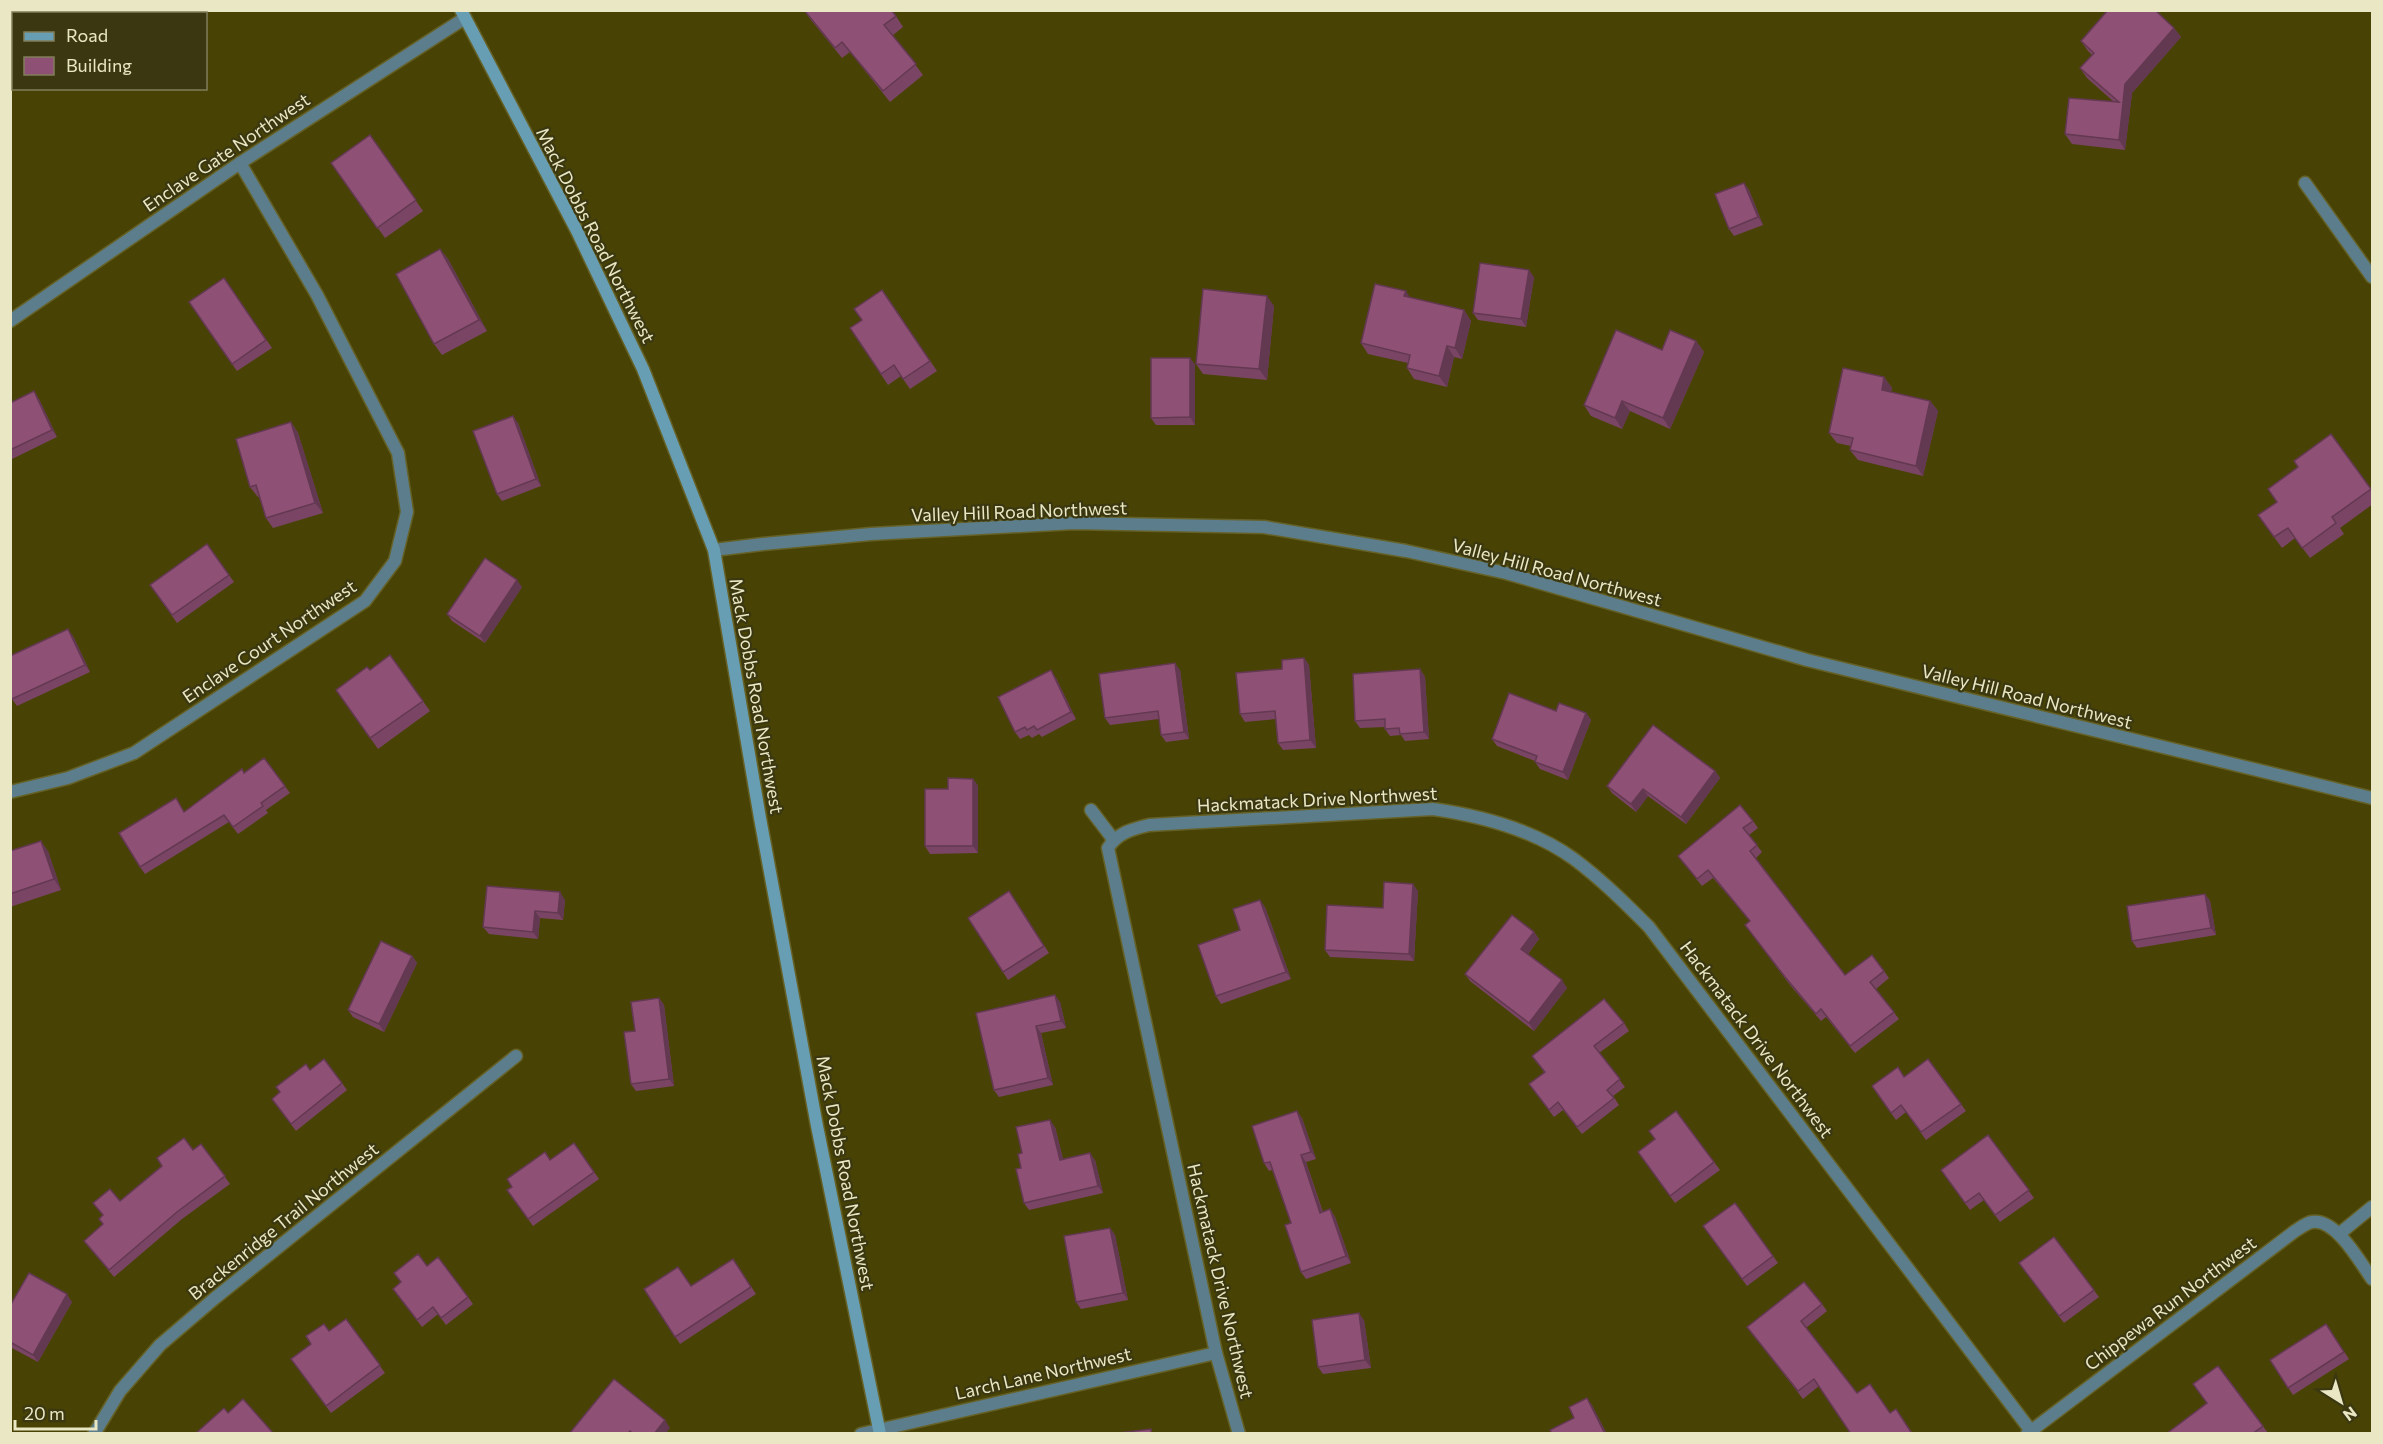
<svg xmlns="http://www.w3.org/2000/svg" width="2383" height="1444" font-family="Commissioner,sans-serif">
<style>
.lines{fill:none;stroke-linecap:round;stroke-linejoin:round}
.lane-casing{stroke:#656127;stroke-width:15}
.street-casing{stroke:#656127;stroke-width:15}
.secondary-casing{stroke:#656127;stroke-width:15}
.lane{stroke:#5c7d8b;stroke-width:12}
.street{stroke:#5c7d8b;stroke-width:12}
.secondary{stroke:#689eb3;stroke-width:12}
.wall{fill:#7a4564}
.shaded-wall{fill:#633851}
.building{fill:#8e5074;stroke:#633851;stroke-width:1.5}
.labels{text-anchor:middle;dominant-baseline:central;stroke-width:4.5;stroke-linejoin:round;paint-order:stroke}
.street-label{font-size:18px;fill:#eae8c4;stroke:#3b3811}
</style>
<rect width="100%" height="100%" fill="#484305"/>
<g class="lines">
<!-- lane casing -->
<g class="lane-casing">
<path id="lane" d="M2305 183 2372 277"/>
</g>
<!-- street casing -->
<g class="street-casing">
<g id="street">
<path d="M10 321 240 163 465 18"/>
<path d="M714 550 763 544 871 534 1074 523 1264 527 1406 551 1506 573 1807 660 2372 798"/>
<path d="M10 792 68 778 134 753 365 601 395 561 407 512 398 453 317 295 240 163"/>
<path d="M1091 810 1113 839"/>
<path d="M2339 1234 2372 1207"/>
<path d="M94 1434 120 1391 160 1345 215 1298 516 1056"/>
<path d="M861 1434 1216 1353"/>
<path d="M1239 1434 1216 1353 1108 848C1117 833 1132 829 1149 825L1433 809C1482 816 1534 830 1574 859 1602 880 1625 903 1649 927L2031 1431"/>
<path d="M2027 1434 2295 1231C2300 1228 2306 1223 2312 1222 2336 1218 2360 1262 2372 1279"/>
</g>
</g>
<!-- secondary casing -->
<g class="secondary-casing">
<path id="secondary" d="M461 10 577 231 643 369 714 550 760 818 817 1126 880 1434"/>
</g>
<!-- lane -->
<use href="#lane" class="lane"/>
<!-- street -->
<use href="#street" class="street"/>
<!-- secondary -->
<use href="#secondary" class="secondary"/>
</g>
<!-- wall -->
<g class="wall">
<path d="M804 10 896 16 903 27 893 35 923 75 890 102 850 52 842 58 811 20Z"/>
<path d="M2174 28 2181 37 2132 93 2125 150 2072 144 2065 134 2114 102 2087 78 2080 68 2092 55 2088 51 2081 41Z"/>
<path d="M370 135 423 211 385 238 331 163Z"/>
<path d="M1744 183 1749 190 1763 225 1734 236 1729 229Z"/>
<path d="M440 249 448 259 487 331 442 355 434 344Z"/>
<path d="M1534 277 1526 327 1478 320 1473 313Z"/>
<path d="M224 278 272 348 237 371 189 302Z"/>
<path d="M882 290 937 371 910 389 901 376 888 385 850 328 862 320Z"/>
<path d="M1410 298 1464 310 1471 321 1462 359 1454 357 1447 387 1414 379 1407 368 1408 363 1368 354 1361 343Z"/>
<path d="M1274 306 1267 380 1203 374 1196 364Z"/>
<path d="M1696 341 1704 352 1670 429 1630 411 1622 429 1591 416 1584 405 1662 350Z"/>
<path d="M1190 358 1195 365V425H1156L1151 418Z"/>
<path d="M1884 377 1892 388 1891 392 1930 401 1938 411 1923 476 1858 460 1850 450 1851 446 1837 443 1829 433Z"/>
<path d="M39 399 57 437 10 460V403Z"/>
<path d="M291 422 298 433 323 513 273 528 266 518 259 497H258L250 487Z"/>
<path d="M518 423 541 486 502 501 497 494Z"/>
<path d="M2331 434 2373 492V504L2340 528 2344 534 2310 558 2295 538 2282 548 2258 515 2277 502 2298 467Z"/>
<path d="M207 544 234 582 177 623 150 585Z"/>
<path d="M522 587 485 643 452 621 447 614Z"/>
<path d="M73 636 90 672 17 706 12 699Z"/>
<path d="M390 655 430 711 378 749 336 690 370 670Z"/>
<path d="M1304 658 1309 665 1316 748 1283 750 1278 743 1276 719 1245 722 1240 714 1282 669Z"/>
<path d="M1420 669 1425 677 1429 739 1405 741 1401 735 1390 736 1385 729V727L1360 728 1355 721Z"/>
<path d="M1180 670 1189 739 1166 742 1161 735 1159 719 1110 725 1105 718Z"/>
<path d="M1056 678 1076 719 1042 737 1039 734 1032 738 1029 735 1020 739 1015 732Z"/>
<path d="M1556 711 1586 713 1591 720 1568 780 1540 769 1535 762V761L1497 746 1492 739Z"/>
<path d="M264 758 290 793 266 810 268 813 238 834 229 822 145 874 140 867 185 811 244 773Z"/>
<path d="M1715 771 1720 778 1686 824 1648 796 1636 812 1612 793 1607 786Z"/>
<path d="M973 779 978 786V853L930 854 925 846 948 789Z"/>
<path d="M1753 821 1758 828 1749 835 1762 852 1756 858 1845 975 1884 971 1889 978 1876 989 1899 1019 1855 1053 1826 1017 1821 1021 1790 985 1750 932V921L1713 878 1702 886 1678 856Z"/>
<path d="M10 851H48L61 890 10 907Z"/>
<path d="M1418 891 1414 961 1330 957 1325 950 1383 908Z"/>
<path d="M2205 894 2210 901 2216 935 2137 948 2132 941Z"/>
<path d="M1014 899 1049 953 1008 980 1003 972Z"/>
<path d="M565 900 563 920 540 918 538 939 489 934 483 927Z"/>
<path d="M1265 907 1291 979 1221 1004 1216 996 1240 930Z"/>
<path d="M1534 932 1539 939 1528 954 1567 988 1534 1031 1470 981 1465 974Z"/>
<path d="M412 956 417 963 384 1032 353 1017 348 1010Z"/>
<path d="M659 998 664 1005 674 1086 636 1091 631 1084Z"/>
<path d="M1060 1002 1066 1028 1041 1033 1053 1085 999 1097 994 1090 976 1013Z"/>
<path d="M1624 1023 1629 1031 1599 1053 1625 1087 1613 1096 1619 1105 1582 1134 1563 1110 1554 1117 1534 1091 1544 1072 1532 1056Z"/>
<path d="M1928 1059 1966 1111 1926 1140 1906 1112 1896 1120 1872 1086 1904 1077Z"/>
<path d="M342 1083 347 1090 296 1131 272 1099Z"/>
<path d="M1676 1111 1720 1170 1675 1203 1638 1152 1655 1139Z"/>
<path d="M1302 1118 1316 1159 1306 1162 1323 1212 1330 1209 1335 1217 1351 1263 1306 1279 1301 1272 1291 1223 1272 1170 1269 1171 1264 1163Z"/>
<path d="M1055 1127 1063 1159 1095 1160 1103 1193 1029 1210 1024 1203 1021 1168 1022 1153Z"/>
<path d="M1988 1135 2034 1198 2000 1222 1984 1200 1970 1210 1941 1170Z"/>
<path d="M574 1143 599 1179 533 1226 507 1190Z"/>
<path d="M201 1144 230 1184 182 1219 114 1277 84 1241 103 1225 99 1219 103 1215 93 1203 120 1201Z"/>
<path d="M1735 1203 1778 1263 1747 1286 1703 1226Z"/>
<path d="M1110 1228 1115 1235 1128 1300 1081 1309 1076 1302Z"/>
<path d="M2054 1237 2099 1297 2064 1323 2019 1263Z"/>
<path d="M733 1259 756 1294 680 1344 644 1289 691 1286Z"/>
<path d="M394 1273 468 1297 473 1304 446 1325 438 1314 422 1327 393 1289 401 1282Z"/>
<path d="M72 1302 38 1362 10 1347V1306Z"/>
<path d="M1822 1304 1827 1311 1806 1328 1857 1393 1890 1413 1896 1409 1913 1434H1851L1819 1386 1803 1399 1747 1327Z"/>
<path d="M346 1319 385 1373 331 1413 291 1359Z"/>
<path d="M1364 1320 1371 1368 1323 1374 1318 1367Z"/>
<path d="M2326 1324 2349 1359 2293 1395 2270 1360Z"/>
<path d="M2218 1366 2268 1433 2166 1434 2207 1403Z"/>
</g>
<!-- shaded-wall -->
<g class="shaded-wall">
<path d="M2174 28 2181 37 2132 93 2125 150 2119 140 2125 84Z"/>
<path d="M1744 183 1749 190 1763 225 1758 217Z"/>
<path d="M440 249 448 259 487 331 479 320Z"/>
<path d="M1529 270 1534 277 1526 327 1521 319Z"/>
<path d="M1406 291 1413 302 1404 296Z"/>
<path d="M1267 296 1274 306 1267 380 1259 369Z"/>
<path d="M1464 310 1471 321 1462 359 1455 348Z"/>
<path d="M1696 341 1704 352 1670 429 1663 418Z"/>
<path d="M1447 346 1454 357 1447 387 1439 376Z"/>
<path d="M1190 358 1195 365V425L1190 417Z"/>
<path d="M1884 377 1892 388 1889 401 1882 390Z"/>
<path d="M34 391 39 399 57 437 52 430Z"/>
<path d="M1622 401 1630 411 1622 429 1615 418Z"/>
<path d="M1930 401 1938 411 1923 476 1916 466Z"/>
<path d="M513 416 518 423 541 486 536 479Z"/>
<path d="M291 422 298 433 323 513 315 503Z"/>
<path d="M517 580 522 587 485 643 480 636Z"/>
<path d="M68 629 73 636 90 672 85 665Z"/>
<path d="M1304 658 1309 665 1316 748 1310 740Z"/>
<path d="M1175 663 1180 670 1189 739 1184 732Z"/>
<path d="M1420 669 1425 677 1429 739 1424 732Z"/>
<path d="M1051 670 1056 678 1076 719 1071 712Z"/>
<path d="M1586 713 1591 720 1568 780 1563 772Z"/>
<path d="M1715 771 1720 778 1686 824 1681 817Z"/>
<path d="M973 779 978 786V853L973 846Z"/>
<path d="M1643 789 1648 796 1636 812 1631 804Z"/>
<path d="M41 841 48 851 61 890 54 879Z"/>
<path d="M1413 884 1418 891 1414 961 1409 954Z"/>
<path d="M560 892 565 900 563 920 558 913Z"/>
<path d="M2205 894 2210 901 2216 935 2211 928Z"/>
<path d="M1260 900 1265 907 1291 979 1286 972Z"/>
<path d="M535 911 540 918 538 939 533 932Z"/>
<path d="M1534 932 1539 939 1526 956 1521 949Z"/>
<path d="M412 956 417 963 384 1032 379 1024Z"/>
<path d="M1562 980 1567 988 1534 1031 1529 1023Z"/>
<path d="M1055 995 1060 1002 1066 1028 1061 1021Z"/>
<path d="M659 998 664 1005 674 1086 669 1079Z"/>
<path d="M1036 1026 1041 1033 1053 1085 1048 1078Z"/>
<path d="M1297 1111 1302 1118 1316 1159 1311 1152Z"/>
<path d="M1050 1120 1055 1127 1065 1167 1060 1160Z"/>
<path d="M1090 1153 1095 1160 1103 1193 1098 1186Z"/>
<path d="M1301 1155 1306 1162 1325 1220 1320 1213Z"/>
<path d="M1330 1209 1335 1217 1351 1263 1346 1256Z"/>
<path d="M1110 1228 1115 1235 1128 1300 1123 1293Z"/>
<path d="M67 1294 72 1302 38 1362 33 1355Z"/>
<path d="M1359 1313 1364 1320 1371 1368 1365 1360Z"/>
<path d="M1587 1398 1592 1405 1607 1434H1605Z"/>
<path d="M665 1420 670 1428 665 1434H654Z"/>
</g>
<!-- building -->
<g class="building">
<path d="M804 10H891L896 16 884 25 916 64 883 91 842 42 835 48Z"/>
<path d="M2108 10H2155L2174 28 2125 84 2119 140 2065 134 2069 98 2119 102 2080 68 2094 53 2081 41Z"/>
<path d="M370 135 416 200 377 228 331 163Z"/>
<path d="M1744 183 1758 217 1729 229 1715 194Z"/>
<path d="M440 249 479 320 434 344 396 274Z"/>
<path d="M1480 263 1529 270 1521 319 1473 313Z"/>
<path d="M224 278 266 340 232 364 189 302Z"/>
<path d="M1375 284 1406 291 1404 296 1464 310 1455 348 1447 346 1439 376 1407 368 1410 355 1361 343Z"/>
<path d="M1203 289 1267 296 1259 369 1196 364Z"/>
<path d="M882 290 930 361 903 379 894 365 881 374 850 328 862 320 854 309Z"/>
<path d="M1616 330 1662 350 1670 330 1696 341 1663 418 1622 401 1615 418 1584 405Z"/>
<path d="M1151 358H1190V417L1151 418Z"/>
<path d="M1843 368 1884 377 1882 390 1930 401 1916 466 1850 450 1853 438 1829 433Z"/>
<path d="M34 391 52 430 10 450V403Z"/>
<path d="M513 416 536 479 497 494 473 431Z"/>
<path d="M291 422 315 503 266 518 256 485 250 487 236 439Z"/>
<path d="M2331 434 2371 489 2332 517 2336 523 2302 548 2288 528 2274 537 2258 515 2277 502 2268 489 2298 467 2294 461Z"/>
<path d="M207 544 229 575 172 615 150 585Z"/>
<path d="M485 558 517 580 480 636 447 614Z"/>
<path d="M68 629 85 665 12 699 10 696V656Z"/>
<path d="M390 655 423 701 370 738 336 690 367 667 370 670Z"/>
<path d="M1304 658 1310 740 1278 743 1275 711 1240 714 1236 673 1282 669V660Z"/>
<path d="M1175 663 1184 732 1161 735 1158 711 1105 718 1099 674Z"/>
<path d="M1420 669 1424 732 1400 734 1399 728 1385 729V719L1355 721 1353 674Z"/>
<path d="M1051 670 1071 712 1037 730 1034 726 1027 730 1025 727 1015 732 998 697Z"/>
<path d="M1509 693 1556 711 1559 703 1586 713 1563 772 1535 762 1537 756 1492 739Z"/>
<path d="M1653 725 1715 771 1681 817 1643 789 1631 804 1607 786Z"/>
<path d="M264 758 285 786 261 803 263 806 233 827 224 815 140 867 119 833 176 798 184 812 242 769 244 773Z"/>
<path d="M948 778 973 779V846H925V789H948Z"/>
<path d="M1740 805 1753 821 1743 828 1757 845 1750 851 1845 975 1872 955 1884 971 1870 982 1894 1012 1850 1046 1821 1009 1816 1014 1785 977 1745 925 1750 921 1708 870 1697 879 1678 856Z"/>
<path d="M41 841 54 879 10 894V851Z"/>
<path d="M1384 882 1413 884 1409 954 1325 950 1327 905 1383 908Z"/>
<path d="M487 886 560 892 558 913 535 911 533 932 483 927Z"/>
<path d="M1009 891 1044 946 1003 972 968 918Z"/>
<path d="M2205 894 2211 928 2132 941 2127 906Z"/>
<path d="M1260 900 1286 972 1216 996 1198 945 1240 930 1233 909Z"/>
<path d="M1512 915 1534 932 1521 949 1562 980 1529 1023 1465 974Z"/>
<path d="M381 941 412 956 379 1024 348 1010Z"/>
<path d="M1055 995 1061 1021 1036 1026 1048 1078 994 1090 976 1013Z"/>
<path d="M659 998 669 1079 631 1084 624 1032 635 1031 631 1002Z"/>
<path d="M1604 999 1624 1023 1594 1046 1620 1079 1607 1090 1614 1098 1577 1127 1558 1102 1549 1110 1529 1084 1545 1072 1532 1056Z"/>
<path d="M324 1059 342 1083 291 1124 272 1099 280 1092 276 1087 306 1064 310 1070Z"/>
<path d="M1928 1059 1961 1104 1921 1132 1901 1105 1891 1113 1872 1086 1898 1067 1904 1077Z"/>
<path d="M1297 1111 1311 1152 1301 1155 1320 1213 1330 1209 1346 1256 1301 1272 1285 1225 1291 1223 1270 1162 1264 1163 1252 1126Z"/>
<path d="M1676 1111 1714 1162 1670 1196 1638 1152 1655 1139 1649 1131Z"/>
<path d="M1050 1120 1060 1160 1090 1153 1098 1186 1024 1203 1016 1169 1021 1168 1018 1154 1022 1153 1016 1127Z"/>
<path d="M1988 1135 2029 1190 1995 1215 1979 1193 1965 1203 1941 1170Z"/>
<path d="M184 1138 193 1150 201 1144 225 1176 177 1212 109 1270 84 1241 103 1224 99 1219 103 1215 93 1203 110 1189 120 1201 162 1166 157 1158Z"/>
<path d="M574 1143 594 1172 528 1219 507 1190 512 1187 507 1179 545 1152 550 1160Z"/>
<path d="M1735 1203 1773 1256 1742 1279 1703 1226Z"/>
<path d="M1110 1228 1123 1293 1076 1302 1064 1236Z"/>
<path d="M2054 1237 2094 1290 2059 1316 2019 1263Z"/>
<path d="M418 1254 427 1266 438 1257 468 1297 441 1318 433 1307 417 1320 393 1289 401 1282 394 1273Z"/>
<path d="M733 1259 751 1287 675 1337 644 1289 678 1267 691 1286Z"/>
<path d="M29 1273 67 1294 33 1355 10 1342V1306Z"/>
<path d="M1804 1282 1822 1304 1801 1321 1857 1393 1870 1384 1890 1413 1896 1409 1911 1432 1909 1434H1851L1814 1379 1798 1391 1747 1327Z"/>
<path d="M1359 1313 1365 1360 1318 1367 1312 1320Z"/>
<path d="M346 1319 380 1365 326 1406 291 1359 311 1344 306 1336 324 1324 329 1331Z"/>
<path d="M2326 1324 2344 1352 2288 1388 2270 1360Z"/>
<path d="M2218 1366 2263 1426 2252 1434H2166L2207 1403 2193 1384Z"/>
<path d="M614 1379 665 1420 654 1434H633L630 1431 627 1434H569Z"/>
<path d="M1587 1398 1605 1434H1552L1550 1430 1574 1418 1569 1407Z"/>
<path d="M243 1399 274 1434H195L224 1408 228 1413Z"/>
<path d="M1151 1429V1434L1119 1433Z"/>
</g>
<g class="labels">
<!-- street labels -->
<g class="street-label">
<text transform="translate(226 152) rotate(-34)">Enclave Gate Northwest</text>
<text transform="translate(596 235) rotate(63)">Mack Dobbs Road Northwest</text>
<text transform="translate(1019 511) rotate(-2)">Valley Hill Road Northwest</text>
<text transform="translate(1557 572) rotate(15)">Valley Hill Road Northwest</text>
<text transform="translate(269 641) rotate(-34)">Enclave Court Northwest</text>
<text transform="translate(757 696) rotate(80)">Mack Dobbs Road Northwest</text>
<text transform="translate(2027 696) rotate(14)">Valley Hill Road Northwest</text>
<text transform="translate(1317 799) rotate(-3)">Hackmatack Drive Northwest</text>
<text transform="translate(1757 1039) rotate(53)">Hackmatack Drive Northwest</text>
<text transform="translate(846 1173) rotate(79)">Mack Dobbs Road Northwest</text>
<text transform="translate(283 1221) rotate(-39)">Brackenridge Trail Northwest</text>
<text transform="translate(1221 1281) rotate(77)">Hackmatack Drive Northwest</text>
<text transform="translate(2170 1303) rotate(-37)">Chippewa Run Northwest</text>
<text transform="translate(1043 1373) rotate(-13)">Larch Lane Northwest</text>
</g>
</g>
<!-- border -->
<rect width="2383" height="1444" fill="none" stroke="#eae8c4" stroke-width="24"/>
<!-- legend -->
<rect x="12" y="12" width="195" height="78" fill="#3b3811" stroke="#817e59" stroke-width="1.5"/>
<rect x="24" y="32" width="30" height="9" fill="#689eb3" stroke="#817e59" stroke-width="1.5"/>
<text x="66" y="42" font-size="18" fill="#eae8c4">Road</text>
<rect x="24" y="57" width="30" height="18" fill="#8e5074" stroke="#817e59" stroke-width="1.5"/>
<text x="66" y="72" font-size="18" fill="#eae8c4">Building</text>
<!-- north arrow -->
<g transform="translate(2341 1402) rotate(143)" stroke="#3b3811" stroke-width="4.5" paint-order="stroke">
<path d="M0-4.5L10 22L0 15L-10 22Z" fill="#eae8c4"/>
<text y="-9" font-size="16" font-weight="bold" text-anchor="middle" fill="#eae8c4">N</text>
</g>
<!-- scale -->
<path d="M15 1420v9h81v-9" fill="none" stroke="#eae8c4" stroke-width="3"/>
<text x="24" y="1420" font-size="18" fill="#eae8c4" stroke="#3b3811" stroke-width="4.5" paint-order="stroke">20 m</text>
</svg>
